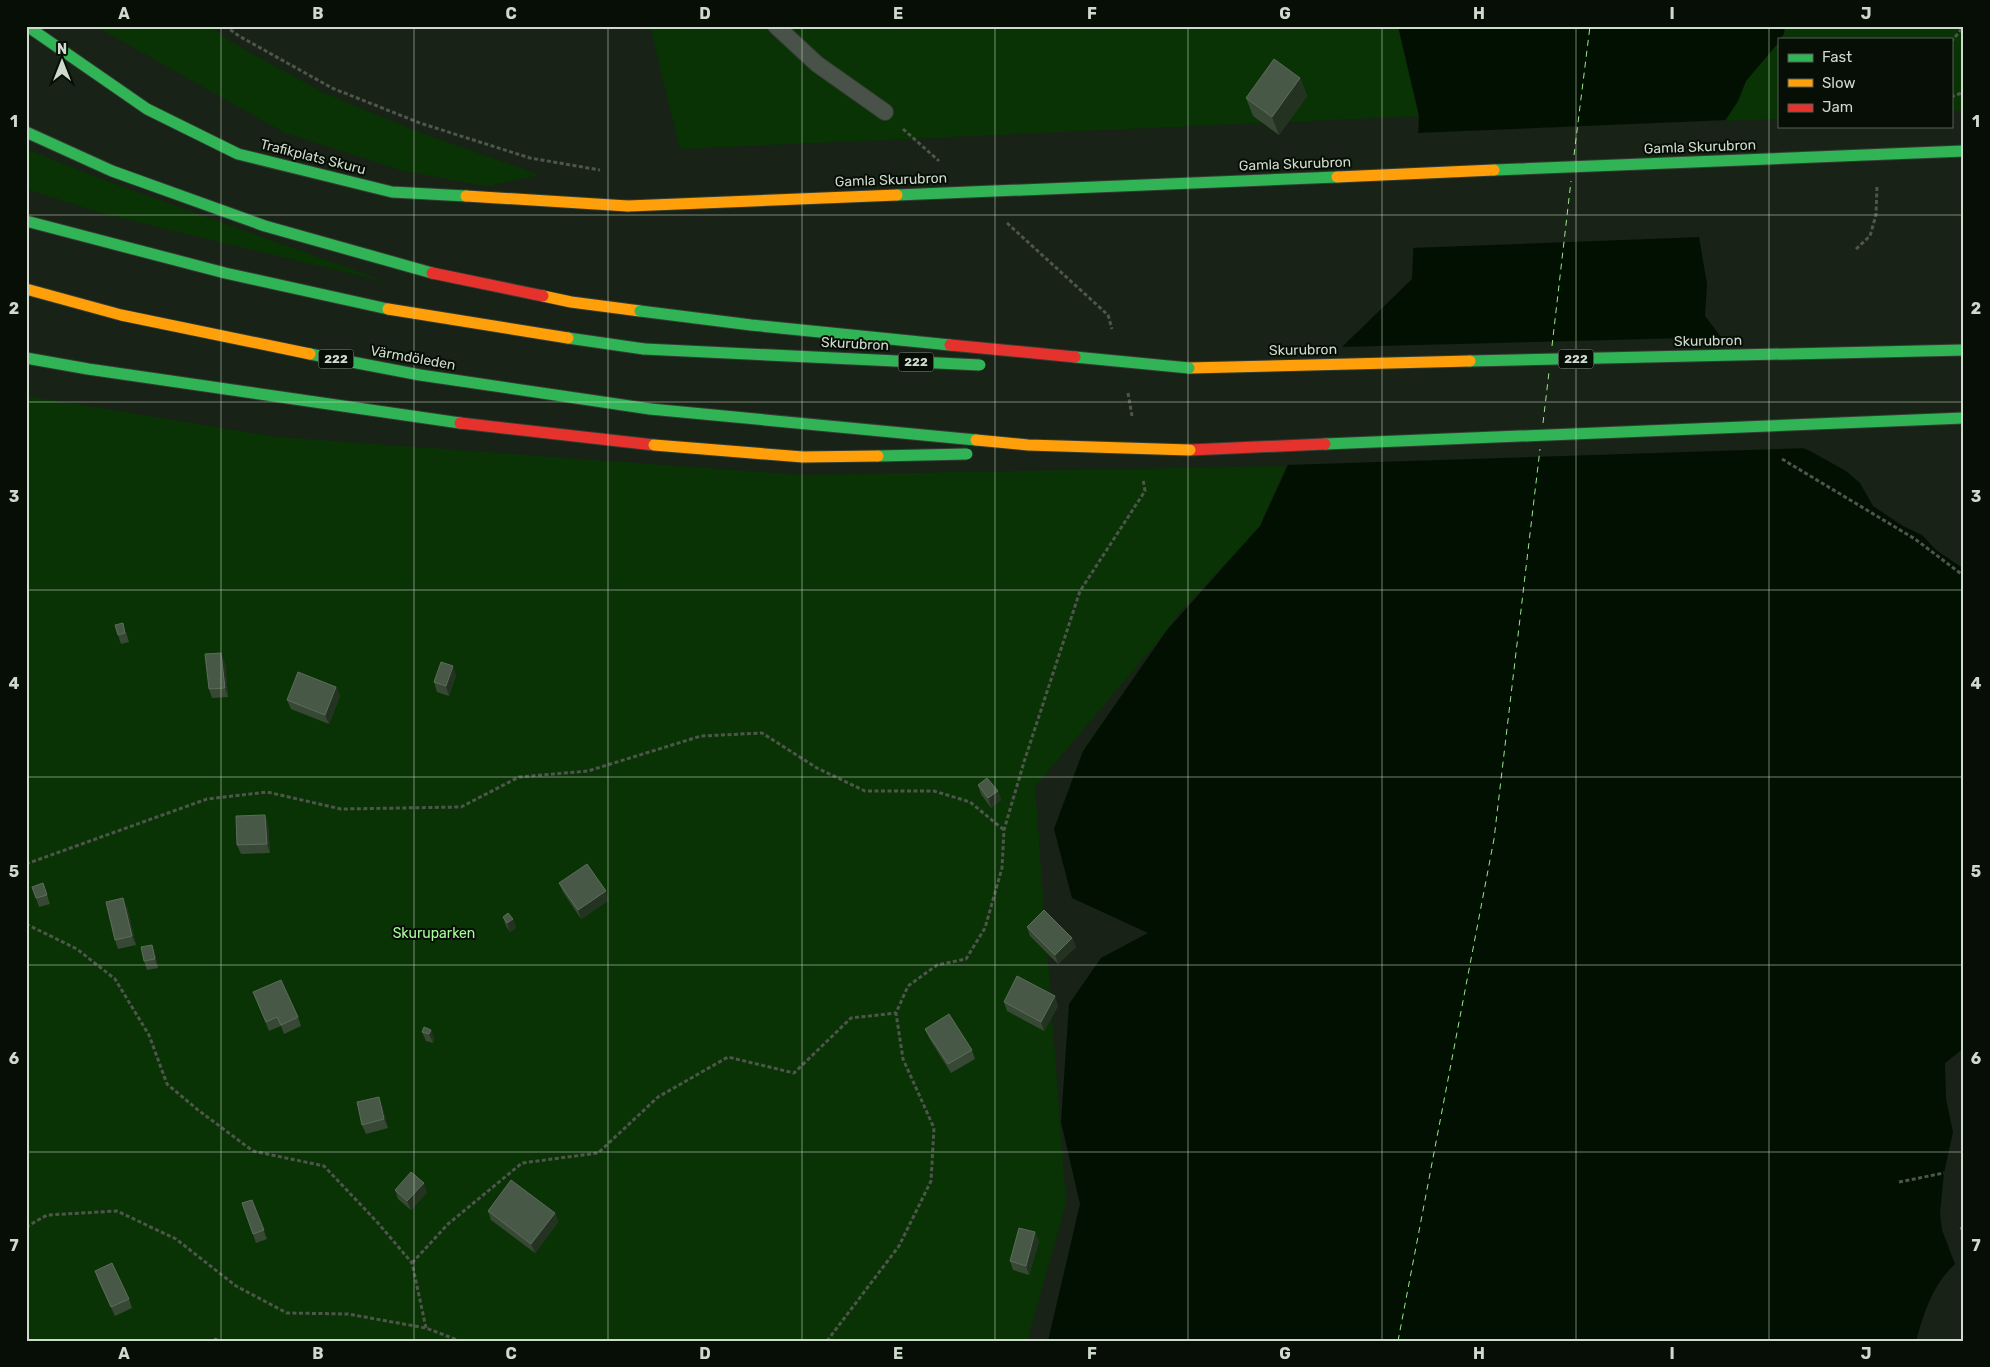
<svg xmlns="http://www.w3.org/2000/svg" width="1990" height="1367" font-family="Rubik,sans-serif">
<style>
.green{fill:#0a3305}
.water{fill:#021002}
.pier{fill:#182216}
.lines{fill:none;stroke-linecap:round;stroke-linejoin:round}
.ferry{stroke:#97e98a;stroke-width:1;stroke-dasharray:6 5;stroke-linecap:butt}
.lane-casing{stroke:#343c33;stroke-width:18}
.fast-casing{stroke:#343c33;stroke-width:13}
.slow-casing{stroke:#343c33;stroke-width:13}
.jam-casing{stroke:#343c33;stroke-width:13}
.path{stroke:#4e564c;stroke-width:3;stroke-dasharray:4 2.5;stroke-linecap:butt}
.lane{stroke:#495248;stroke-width:16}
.fast{stroke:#30b455;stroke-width:11}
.slow{stroke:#ff9f0a;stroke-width:11}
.jam{stroke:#e5322d;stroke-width:11}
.fast-bridge-casing{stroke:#343c33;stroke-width:13;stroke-linecap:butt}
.slow-bridge-casing{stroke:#343c33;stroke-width:13;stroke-linecap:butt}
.jam-bridge-casing{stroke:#343c33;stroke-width:13;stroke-linecap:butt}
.fast-bridge{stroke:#30b455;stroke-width:11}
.slow-bridge{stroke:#ff9f0a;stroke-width:11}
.jam-bridge{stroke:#e5322d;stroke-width:11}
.wall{fill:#374835}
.shaded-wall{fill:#243222}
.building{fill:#485846;stroke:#5d6c5b}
.grid{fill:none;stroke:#cedacc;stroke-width:1;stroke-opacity:0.55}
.labels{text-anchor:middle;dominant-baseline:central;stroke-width:4;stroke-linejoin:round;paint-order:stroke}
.shield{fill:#060e05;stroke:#929d90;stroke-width:1}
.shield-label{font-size:12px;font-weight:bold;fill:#cedacc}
.street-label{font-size:14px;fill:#cedacc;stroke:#060e05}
.park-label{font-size:14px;fill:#a7fb9a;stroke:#060e05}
.neatline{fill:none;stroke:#cedacc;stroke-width:2}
.grid-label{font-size:16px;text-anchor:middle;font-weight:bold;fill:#cedacc}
</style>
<rect width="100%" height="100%" fill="#182216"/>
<!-- green -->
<g class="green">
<path d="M95 26H209L233 43 324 93 416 131 540 175 486 186 403 171 283 132Z"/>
<path d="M650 26H1398L1419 116 680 149Z"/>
<path d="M1785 26H1964V110L1951 111V39H1781L1784 34Z"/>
<path d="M1779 42V119L1725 121 1738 101 1746 81Z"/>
<path d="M26 149 104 180 390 283 104 214 26 189Z"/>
<path d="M26 396 278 437 803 475 1286 466 1260 526 1178 614 1167 630 1035 787 1066 1203 1027 1341H26Z"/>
</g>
<!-- water -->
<path class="water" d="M1398 26H1785L1784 34 1779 39V42L1746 81 1738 101 1725 121 1693 184 1697 225 1707 284 1705 316 1727 345 1784 444 1798 446 1808 450 1846 471 1860 483 1873 506 1903 526 1922 535 1936 550 1964 569V1048L1945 1063 1946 1099 1953 1132 1944 1173 1940 1213 1942 1230 1955 1264C1933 1284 1924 1312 1916 1341H1048L1080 1204 1061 1122 1069 1004 1101 958 1148 933 1072 898 1054 829 1083 751 1167 630 1260 526 1342 347 1412 279 1419 116Z"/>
<!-- pier -->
<g class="pier">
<path d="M1728 120 1695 184 1702 237 1411 248 1416 133Z"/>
<path d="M1724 337 1759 384 1765 403 1776 427 1786 442 1799 443 1809 448 1285 465 1339 347Z"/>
</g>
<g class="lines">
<!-- ferry -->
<g class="ferry">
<path d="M1574 155 1590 26"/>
<path d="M1552 346 1571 181"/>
<path d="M1543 423 1549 372"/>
<path d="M1398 1341 1494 839 1540 449"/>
</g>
<!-- lane casing -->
<g class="lane-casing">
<path id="lane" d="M776 26 817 64 885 112"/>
</g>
<!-- fast casing -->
<g class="fast-casing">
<g id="fast">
<path d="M27 26 147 109 238 154 392 192 466 196"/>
<path d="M26 132 112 171 265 226 432 273"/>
<path d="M26 221 225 273 388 309"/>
<path d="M568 338 644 349"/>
<path d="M310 354 420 375 650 409"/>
<path d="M26 358 88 369 460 423"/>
<path d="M1470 361 1964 350"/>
<path d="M1325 444 1964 418"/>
</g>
</g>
<!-- slow casing -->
<g class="slow-casing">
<g id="slow">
<path d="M466 196 628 206"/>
<path d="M26 289 121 315 310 354"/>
<path d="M543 296 571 302 640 311"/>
<path d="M388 309 568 338"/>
<path d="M1189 368 1470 361"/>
</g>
</g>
<!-- jam casing -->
<g class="jam-casing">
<g id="jam">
<path d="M432 273 543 296"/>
<path d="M460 423 654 445"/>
<path d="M1190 450 1325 444"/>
</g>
</g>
<!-- path -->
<g class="path">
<path d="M225 26 239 36 332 88 420 123 530 158 600 170"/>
<path d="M1951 42 1964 26"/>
<path d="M1951 97 1964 92"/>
<path d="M903 129 939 161"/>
<path d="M1007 223 1108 315 1112 329"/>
<path d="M1856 249 1870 236 1876 215 1877 186"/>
<path d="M1128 393 1132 416"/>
<path d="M1782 459 1915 539 1964 576"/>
<path d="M26 864 207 799 267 792 341 809 461 807 519 777 588 771 701 736 762 733 817 768 865 791H934L970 802 1004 830"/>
<path d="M26 924 77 949 115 979 149 1035 167 1084 198 1110 253 1151 324 1166 378 1223 412 1263 426 1328"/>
<path d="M1899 1182 1944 1173"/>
<path d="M26 1227 47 1215 117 1211 176 1239 236 1286 287 1313 348 1314 426 1328 460 1341"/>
<path d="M412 1263 448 1224 522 1163 598 1153 658 1097 728 1057 794 1073 851 1018 896 1013"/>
<path d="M827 1341 899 1246 931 1181 934 1128 903 1059 896 1013 908 986 937 965 966 959 985 928 1002 868 1004 830 1024 762 1080 591 1145 491 1143 479"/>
</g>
<!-- lane -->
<use href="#lane" class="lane"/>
<!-- fast -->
<use href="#fast" class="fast"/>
<!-- slow -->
<use href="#slow" class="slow"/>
<!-- jam -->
<use href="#jam" class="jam"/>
<!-- fast-bridge casing -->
<g class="fast-bridge-casing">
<g id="fast-bridge">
<path d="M1494 170 1964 151"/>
<path d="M897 195 1337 177"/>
<path d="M640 311 751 325 950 345"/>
<path d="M644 349 980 365"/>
<path d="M1075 357 1189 368"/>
<path d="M650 409 976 440"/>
<path d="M878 456 967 454"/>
</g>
</g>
<!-- slow-bridge casing -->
<g class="slow-bridge-casing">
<g id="slow-bridge">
<path d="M1337 177 1494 170"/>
<path d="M628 206 897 195"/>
<path d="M976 440 1028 445 1190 450"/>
<path d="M654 445 803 457 878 456"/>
</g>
</g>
<!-- jam-bridge casing -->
<g class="jam-bridge-casing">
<path id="jam-bridge" d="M950 345 1075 357"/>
</g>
<!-- fast-bridge -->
<use href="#fast-bridge" class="fast-bridge"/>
<!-- slow-bridge -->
<use href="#slow-bridge" class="slow-bridge"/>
<!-- jam-bridge -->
<use href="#jam-bridge" class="jam-bridge"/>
</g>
<!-- wall -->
<g class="wall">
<path d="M1300 78 1307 96 1279 135 1253 116 1246 98Z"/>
<path d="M126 632 129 642 121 644 118 635Z"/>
<path d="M225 662 228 697 212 698 209 689Z"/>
<path d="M456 675 449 696 437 692 434 682Z"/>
<path d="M336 687 340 696 329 724 291 709 287 700Z"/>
<path d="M978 785 998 791 1001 800 991 808 981 794Z"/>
<path d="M265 815 268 824 270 853 241 854 237 845Z"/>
<path d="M43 883 50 904 39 907 36 898Z"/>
<path d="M559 883 609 900 581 919 563 892Z"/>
<path d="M127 907 136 945 118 949 115 940Z"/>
<path d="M503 917 513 919 516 928 510 932 506 926Z"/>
<path d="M1027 927 1072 938 1076 947 1058 964 1030 936Z"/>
<path d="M152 945 155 954 158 968 147 970 144 961Z"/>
<path d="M253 992 298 1017 301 1026 284 1034 281 1026 269 1031Z"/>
<path d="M1004 1002 1058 1006 1044 1031 1007 1011Z"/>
<path d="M925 1029 972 1050 975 1059 951 1073 929 1038Z"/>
<path d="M431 1030 434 1039 433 1043 426 1041 422 1032Z"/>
<path d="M382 1106 388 1128 366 1134 362 1125Z"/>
<path d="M395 1190 427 1192 411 1210 398 1199Z"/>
<path d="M252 1200 267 1239 256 1243 242 1203Z"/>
<path d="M488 1211 555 1213 558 1222 535 1253 491 1220Z"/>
<path d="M1039 1241 1029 1275 1013 1270 1010 1261Z"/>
<path d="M95 1271 129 1299 132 1308 115 1316 98 1280Z"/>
</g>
<!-- shaded-wall -->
<g class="shaded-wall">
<path d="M1300 78 1307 96 1279 135 1272 117Z"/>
<path d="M221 653 225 662 228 697 225 688Z"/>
<path d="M453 666 456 675 449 696 446 686Z"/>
<path d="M336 687 340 696 329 724 325 715Z"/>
<path d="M998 791 1001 800 991 808 988 798Z"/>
<path d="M265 815 268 824 270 853 267 844Z"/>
<path d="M606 891 609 900 581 919 578 910Z"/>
<path d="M123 898 127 907 136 945 132 936Z"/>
<path d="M513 919 516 928 510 932 507 923Z"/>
<path d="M1072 938 1076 947 1058 964 1055 955Z"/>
<path d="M152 945 155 954 158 968 155 959Z"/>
<path d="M1055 996 1058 1006 1044 1031 1041 1022Z"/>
<path d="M431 1030 434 1039 433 1043 429 1034Z"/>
<path d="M379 1097 382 1106 388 1128 384 1119Z"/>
<path d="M424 1183 427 1192 411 1210 407 1201Z"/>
<path d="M555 1213 558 1222 535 1253 531 1244Z"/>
<path d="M1035 1232 1039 1241 1029 1275 1026 1266Z"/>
</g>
<!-- building -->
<g class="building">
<path d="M1274 59 1300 78 1272 117 1246 98Z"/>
<path d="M123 623 125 633 118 635 115 625Z"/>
<path d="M221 653 225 688 209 689 205 654Z"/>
<path d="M441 662 453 666 446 686 434 682Z"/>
<path d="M298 672 336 687 325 715 287 700Z"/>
<path d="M987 778 998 791 988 798 978 785Z"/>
<path d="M265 815 267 844 237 845 236 816Z"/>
<path d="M587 864 606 891 578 910 559 883Z"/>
<path d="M43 883 47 895 36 898 32 887Z"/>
<path d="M123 898 132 936 115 940 106 902Z"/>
<path d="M1044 910 1072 938 1055 955 1027 927Z"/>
<path d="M508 913 513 919 507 923 503 917Z"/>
<path d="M152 945 155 959 144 961 141 947Z"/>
<path d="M1017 976 1055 996 1041 1022 1004 1002Z"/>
<path d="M281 980 298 1017 281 1025 277 1017 266 1022 253 992Z"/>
<path d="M949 1014 972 1050 948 1064 925 1029Z"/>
<path d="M424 1027 431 1030 429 1034 422 1032Z"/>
<path d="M379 1097 384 1119 362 1125 357 1102Z"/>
<path d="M411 1172 424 1183 407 1201 395 1190Z"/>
<path d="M511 1180 555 1213 531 1244 488 1211Z"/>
<path d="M252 1200 264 1230 253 1234 242 1203Z"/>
<path d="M1964 1226V1234L1960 1228Z"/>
<path d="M1019 1228 1035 1232 1026 1266 1010 1261Z"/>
<path d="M112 1263 129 1299 111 1307 95 1271Z"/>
<path d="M215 1338 222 1341H214Z"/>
</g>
<!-- grid -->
<path class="grid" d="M221 26V1341M414 26V1341M608 26V1341M802 26V1341M995 26V1341M1188 26V1341M1382 26V1341M1576 26V1341M1769 26V1341M26 215H1964M26 402H1964M26 590H1964M26 777H1964M26 965H1964M26 1152H1964"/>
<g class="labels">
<!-- shield labels -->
<g class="shield">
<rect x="318.5" y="349.5" width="35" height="19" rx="4"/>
<rect x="1558.5" y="349.5" width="35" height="19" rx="4"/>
<rect x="898.5" y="352.5" width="35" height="19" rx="4"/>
</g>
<g class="shield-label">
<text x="336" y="359">222</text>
<text x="1576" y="359">222</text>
<text x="916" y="362">222</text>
</g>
<!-- street labels -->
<g class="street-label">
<text transform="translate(1700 147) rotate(-2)">Gamla Skurubron</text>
<text transform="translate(313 157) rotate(14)">Trafikplats Skuru</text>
<text transform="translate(1295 164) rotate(-2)">Gamla Skurubron</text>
<text transform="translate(891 180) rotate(-2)">Gamla Skurubron</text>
<text transform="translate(1708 341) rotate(-1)">Skurubron</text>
<text transform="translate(855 344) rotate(3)">Skurubron</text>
<text transform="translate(1303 350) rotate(-1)">Skurubron</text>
<text transform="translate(413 358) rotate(10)">Värmdöleden</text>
</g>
<!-- park labels -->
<g class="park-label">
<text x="434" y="933">Skuruparken</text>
</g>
</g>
<!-- border -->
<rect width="1990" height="1367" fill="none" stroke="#060e05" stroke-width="55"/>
<!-- legend -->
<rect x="1778" y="38" width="175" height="90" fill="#060e05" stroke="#566055"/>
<rect x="1788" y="54" width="25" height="8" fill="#30b455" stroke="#566055"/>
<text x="1822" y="62" font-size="15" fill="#cedacc">Fast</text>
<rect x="1788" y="79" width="25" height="8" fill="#ff9f0a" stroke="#566055"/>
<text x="1822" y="88" font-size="15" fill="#cedacc">Slow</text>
<rect x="1788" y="104" width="25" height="8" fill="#e5322d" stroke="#566055"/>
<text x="1822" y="112" font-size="15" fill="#cedacc">Jam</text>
<!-- north arrow -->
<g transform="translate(62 62)" stroke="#060e05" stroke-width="4" paint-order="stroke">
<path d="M0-4L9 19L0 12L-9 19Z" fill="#cedacc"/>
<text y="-8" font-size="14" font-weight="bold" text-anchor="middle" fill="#cedacc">N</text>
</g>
<rect x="28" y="28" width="1934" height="1312" class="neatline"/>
<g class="grid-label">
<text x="124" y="19">A</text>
<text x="318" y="19">B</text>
<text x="511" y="19">C</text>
<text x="705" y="19">D</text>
<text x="898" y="19">E</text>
<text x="1092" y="19">F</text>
<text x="1285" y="19">G</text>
<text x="1479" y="19">H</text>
<text x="1672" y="19">I</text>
<text x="1866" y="19">J</text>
<text x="14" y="127">1</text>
<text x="1976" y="127">1</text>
<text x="14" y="314">2</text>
<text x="1976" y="314">2</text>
<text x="14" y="502">3</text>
<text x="1976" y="502">3</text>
<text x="14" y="689">4</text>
<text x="1976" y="689">4</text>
<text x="14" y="877">5</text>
<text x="1976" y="877">5</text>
<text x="14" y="1064">6</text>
<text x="1976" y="1064">6</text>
<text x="14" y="1251">7</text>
<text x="1976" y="1251">7</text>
<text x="124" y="1359">A</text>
<text x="318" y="1359">B</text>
<text x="511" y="1359">C</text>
<text x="705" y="1359">D</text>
<text x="898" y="1359">E</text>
<text x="1092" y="1359">F</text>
<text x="1285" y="1359">G</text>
<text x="1479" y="1359">H</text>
<text x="1672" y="1359">I</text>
<text x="1866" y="1359">J</text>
</g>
</svg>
